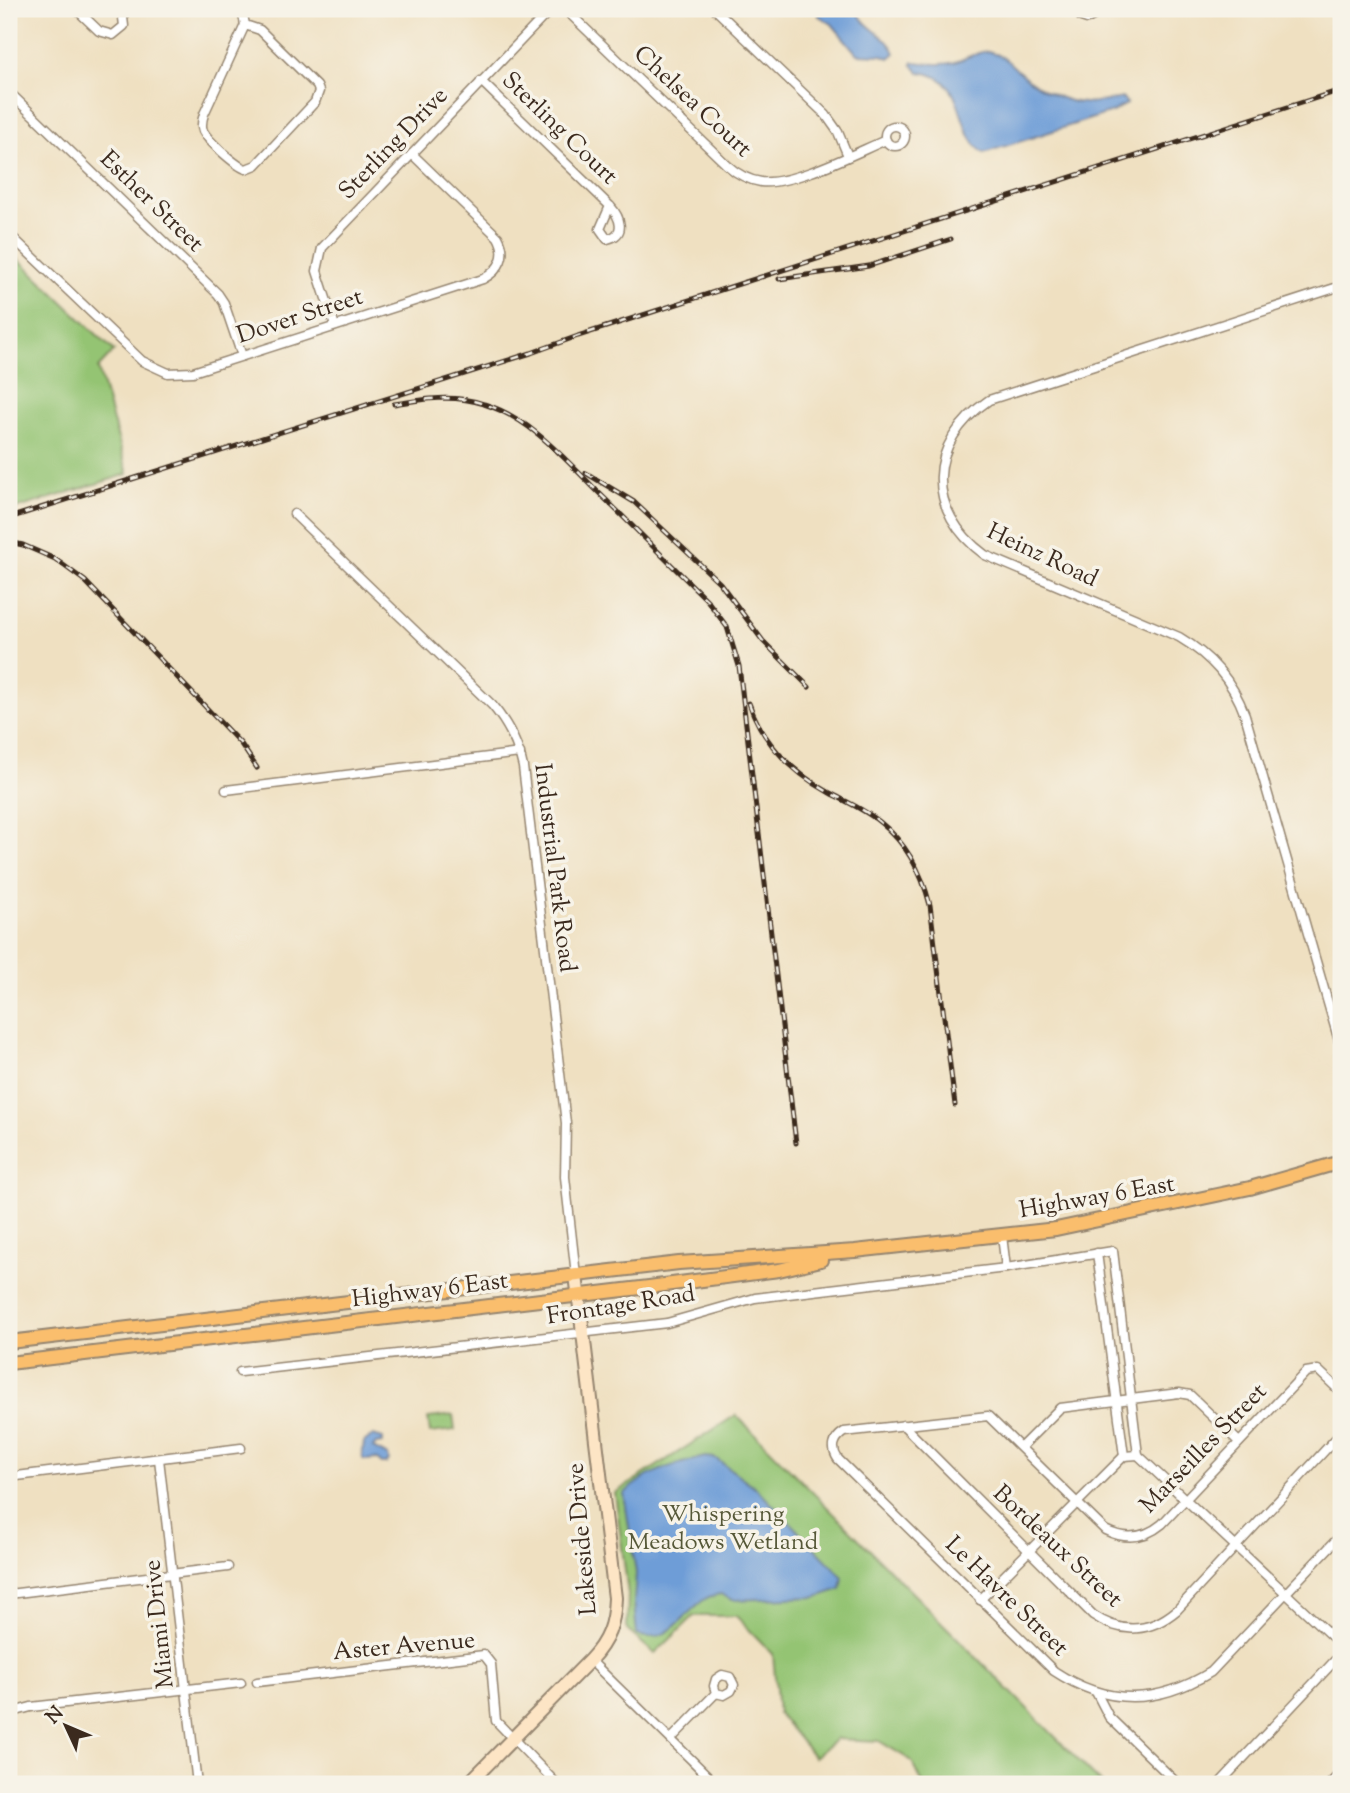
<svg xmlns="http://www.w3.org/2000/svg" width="1350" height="1793" font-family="'Sorts Mill Goudy',serif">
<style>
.green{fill:#94c473;stroke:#687748;stroke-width:2}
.water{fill:#6e9dd7;stroke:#54647a;stroke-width:2}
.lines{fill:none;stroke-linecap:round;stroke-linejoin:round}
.street-casing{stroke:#958570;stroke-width:11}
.secondary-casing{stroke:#958570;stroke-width:16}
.primary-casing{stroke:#958570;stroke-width:16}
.street{stroke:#fff;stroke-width:8}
.secondary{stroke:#fde5c5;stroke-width:12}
.primary{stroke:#fabe6d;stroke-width:12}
.rail-casing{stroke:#3b2a1e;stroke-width:5}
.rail{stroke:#f7f3e8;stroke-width:2.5;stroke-dasharray:8;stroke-linecap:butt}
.labels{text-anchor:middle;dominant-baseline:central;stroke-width:7;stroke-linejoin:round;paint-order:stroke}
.street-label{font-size:24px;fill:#3b2a1e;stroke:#f7f3e8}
.park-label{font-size:24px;fill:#565838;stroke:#f7f3e8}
</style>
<rect width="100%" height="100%" fill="#f7f3e8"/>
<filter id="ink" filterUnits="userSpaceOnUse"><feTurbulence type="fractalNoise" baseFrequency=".0143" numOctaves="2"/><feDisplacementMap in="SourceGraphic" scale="14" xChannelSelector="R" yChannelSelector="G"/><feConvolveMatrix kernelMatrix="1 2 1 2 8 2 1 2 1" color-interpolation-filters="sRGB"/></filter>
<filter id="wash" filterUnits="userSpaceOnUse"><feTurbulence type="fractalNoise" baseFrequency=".00686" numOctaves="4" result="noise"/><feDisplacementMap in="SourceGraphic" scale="28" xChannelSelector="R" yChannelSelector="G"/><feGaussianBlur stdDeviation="1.57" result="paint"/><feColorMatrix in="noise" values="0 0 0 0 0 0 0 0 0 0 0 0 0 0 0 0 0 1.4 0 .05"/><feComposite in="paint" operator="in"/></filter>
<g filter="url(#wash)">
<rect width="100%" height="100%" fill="#efe0c1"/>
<!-- green -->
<g class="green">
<path d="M9 250 114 351 98 368 128 474 9 511Z"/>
<path d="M453 1415 455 1430 430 1433 428 1418Z"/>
<path d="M736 1415 1102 1784H923L912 1761 879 1741 837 1739 814 1757 778 1713 773 1654 736 1616H694L655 1654 627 1630 628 1594 615 1493Z"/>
</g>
<!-- water -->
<g class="water">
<path d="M818 9H856C864 29 889 36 895 53L889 58 882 55 857 54 832 24 819 16Z"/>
<path d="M988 51C1008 57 1009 64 1024 76 1038 88 1065 103 1084 103 1097 103 1111 100 1123 98L1127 104 1112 112 984 153C952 130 970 78 919 72L912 64 913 62C928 63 941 66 955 62 967 58 976 52 988 51Z"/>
<path d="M373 1435 383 1438V1443L376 1444 373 1448 388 1456 389 1461 386 1464H382L376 1459 365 1460 362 1458 364 1442Z"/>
<path d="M705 1457 715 1458 755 1487 843 1577 841 1589 817 1597 732 1600 721 1594C715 1595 709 1596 705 1599 682 1614 670 1645 637 1635L634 1601 636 1573 624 1494C645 1471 677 1464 705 1457Z"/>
</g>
</g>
<g filter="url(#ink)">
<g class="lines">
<!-- street casing -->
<g class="street-casing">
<g id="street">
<path d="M76 9 99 31 113 35 124 26 122 9"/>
<path d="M242 9 245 25"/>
<path d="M565 9 727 165C737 174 748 180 761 182 794 185 855 153 886 140"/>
<path d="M715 9 826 115 838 132 848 156"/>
<path d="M1076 9 1081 17 1087 19 1093 16 1096 9"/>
<path d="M245 25 260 30 317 86 319 91 315 102 256 165 246 169C236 166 208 141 203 131 201 126 202 120 204 114Z"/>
<path d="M481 81 610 206C620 217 627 235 607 239L600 229 610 206"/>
<path d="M9 92 218 294 224 303 242 356"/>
<circle cx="895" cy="136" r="10"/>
<path d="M9 234 142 361 168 373 193 372 483 279C500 270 508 255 498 237L412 154"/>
<path d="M1341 286 989 400C926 443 925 511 985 555L1179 637C1211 656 1232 680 1245 715L1341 1048"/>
<path d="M335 326 317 271 322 248 551 9"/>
<path d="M294 514 492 705C508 724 518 743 523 767L566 1123 565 1177 576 1275"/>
<path d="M226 790 520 753"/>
<path d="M1002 1236 1006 1268"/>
<path d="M1097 1253 1124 1456"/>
<path d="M240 1372 667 1323 755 1298 1006 1268 1113 1251 1138 1455"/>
<path d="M1341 1392 1318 1370 1306 1372 1162 1524C1144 1539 1125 1540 1105 1530L988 1416 844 1432C833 1439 831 1449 838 1459L1054 1671C1107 1706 1157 1705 1211 1672L1341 1535"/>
<path d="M903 1425 1093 1615C1122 1635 1151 1632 1177 1610L1341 1433"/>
<path d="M1021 1447 1060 1408 1179 1393 1190 1395 1239 1442"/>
<path d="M1138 1455 1341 1645"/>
<path d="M159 1459 197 1784"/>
<path d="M9 1477 241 1448"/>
<path d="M9 1594 228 1567"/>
<path d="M980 1600 1124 1456 1138 1455"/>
<path d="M590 1660 716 1784"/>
<path d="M257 1682 484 1655 491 1664 496 1721 557 1784"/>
<path d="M1096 1692 1109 1717 1178 1784"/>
<path d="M9 1713 31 1707 241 1683"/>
<path d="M671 1739 716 1693 724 1695 731 1691 734 1685 730 1677 722 1675 716 1679 714 1686 716 1693"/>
<path d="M1219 1784 1341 1654"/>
<path d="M1330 1784 1341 1772"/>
</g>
</g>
<!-- secondary casing -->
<g class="secondary-casing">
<path id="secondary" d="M468 1784 590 1660C608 1641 614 1624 615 1598L576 1275"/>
</g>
<!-- primary casing -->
<g class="primary-casing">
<g id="primary">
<path d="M9 1342 679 1263 855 1251 1056 1229 1250 1188 1341 1162"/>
<path d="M9 1363 649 1287 779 1270 821 1260"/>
</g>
</g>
<!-- street -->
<use href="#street" class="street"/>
<!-- secondary -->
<use href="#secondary" class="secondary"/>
<!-- primary -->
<use href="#primary" class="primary"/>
<!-- rail casing -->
<g class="rail-casing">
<g id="rail">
<path d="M779 279 869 266 951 239"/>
<path d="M394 404C424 399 454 394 484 404 530 418 564 458 597 491 634 527 670 564 707 600L727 627 739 666 796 1143"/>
<path d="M586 473 634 502 720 583 763 641 809 687"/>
<path d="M9 518 531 353 578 336 1341 90"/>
<path d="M9 542 23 545 55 559 85 581 241 744 257 768"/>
<path d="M749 703C763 744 792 772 830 793 847 802 866 810 881 823 907 844 922 873 930 905L955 1105"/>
</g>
</g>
<!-- rail -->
<use href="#rail" class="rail"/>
</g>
</g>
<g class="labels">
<!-- street labels -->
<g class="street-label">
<text transform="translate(692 102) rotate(43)">Chelsea Court</text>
<text transform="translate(559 129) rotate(44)">Sterling Court</text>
<text transform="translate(394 144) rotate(-46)">Sterling Drive</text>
<text transform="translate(151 202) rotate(44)">Esther Street</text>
<text transform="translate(300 317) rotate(-18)">Dover Street</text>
<text transform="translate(1042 556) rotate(25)">Heinz Road</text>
<text transform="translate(554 868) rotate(83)">Industrial Park Road</text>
<text transform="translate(1097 1198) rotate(-10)">Highway 6 East</text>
<text transform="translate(430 1291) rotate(-7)">Highway 6 East</text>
<text transform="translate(621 1306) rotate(-9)">Frontage Road</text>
<text transform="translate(1204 1449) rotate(-46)">Marseilles Street</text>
<text transform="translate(583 1539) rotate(-95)">Lakeside Drive</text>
<text transform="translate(1057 1547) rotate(43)">Bordeaux Street</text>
<text transform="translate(1006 1597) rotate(44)">Le Havre Street</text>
<text transform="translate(160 1624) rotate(-96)">Miami Drive</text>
<text transform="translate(404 1647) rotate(-5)">Aster Avenue</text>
</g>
<!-- park labels -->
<g class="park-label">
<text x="723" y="1515">Whispering<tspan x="723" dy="28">Meadows Wetland</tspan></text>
</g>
</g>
<!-- margin -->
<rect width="1350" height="1793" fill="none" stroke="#f7f3e8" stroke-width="35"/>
<!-- north arrow -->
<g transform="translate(66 1726) rotate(314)" stroke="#f7f3e8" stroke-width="5" paint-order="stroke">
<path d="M0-5L12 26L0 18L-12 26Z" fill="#3b2a1e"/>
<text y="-10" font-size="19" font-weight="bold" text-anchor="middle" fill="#3b2a1e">N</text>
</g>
</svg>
